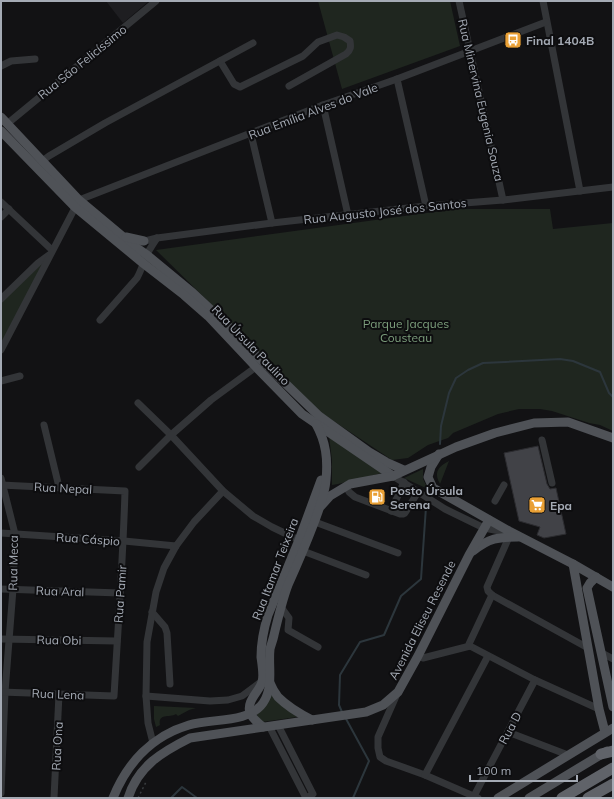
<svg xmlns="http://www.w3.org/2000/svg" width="614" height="799" font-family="Mulish,sans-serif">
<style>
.built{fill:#1e1e21}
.green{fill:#1f261f}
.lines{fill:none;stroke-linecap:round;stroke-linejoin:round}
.stream{stroke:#2c363c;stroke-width:2}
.building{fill:#414247;stroke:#2c2c30}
.path{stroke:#393c3f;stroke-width:1.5;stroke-dasharray:2 3;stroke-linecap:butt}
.minor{stroke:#333538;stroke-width:7}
.major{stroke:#4f5257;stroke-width:9}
.highway{stroke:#606369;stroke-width:11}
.labels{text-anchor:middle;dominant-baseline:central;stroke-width:4;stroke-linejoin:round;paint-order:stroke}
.poi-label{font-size:12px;font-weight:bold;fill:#a4aab4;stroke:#0d0d0f;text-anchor:start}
.street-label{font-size:12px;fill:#a4aab4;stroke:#0d0d0f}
.park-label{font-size:12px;fill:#7c9e7c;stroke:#0d0d0f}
</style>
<rect width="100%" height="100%" fill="#121214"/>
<!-- built -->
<path class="built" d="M106 1H149L123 23Z"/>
<!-- green -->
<g class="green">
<path d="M318 1H450L460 46 342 89Z"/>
<path d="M456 209H550L553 229 613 223V431L600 425 589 423 552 411 540 409H519L498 414 453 433 448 438 428 445 408 458 392 460 323 414 266 363 216 309 156 250Z"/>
<path d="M46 259 1 343V303Z"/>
<path d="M329 436 382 473 338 484 332 485V460Z"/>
<path d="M449 461 440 484C433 472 439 466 449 461Z"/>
<path d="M423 469V479L428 489 404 478Z"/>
<path d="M271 692 297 717 262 722 259 719 256 713Z"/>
<path d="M154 706 196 708 189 710 178 716 176 714C169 718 158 713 160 725L156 727 154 719Z"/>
</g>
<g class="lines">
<!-- stream -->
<g class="stream">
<path d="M440 444 441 426 449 393 456 378 468 370 483 363 505 362 560 359 573 361 600 372 609 393 613 397"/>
<path d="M342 712 339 705 340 675 360 642 384 635 401 596 421 579 426 507"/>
<path d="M345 717 369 761 353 798"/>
<path d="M171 798 182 787 197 798"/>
</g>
</g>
<!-- building -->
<path class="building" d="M538 446 547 484 550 489 556 488 566 534 544 538 537 535 540 527 519 521 504 453Z"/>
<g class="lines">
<!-- path -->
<path class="path" d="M138 798 146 782"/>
<!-- minor -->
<g class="minor">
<path d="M459 1 503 200"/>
<path d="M543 1 580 191"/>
<path d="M220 61 234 84 240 87 303 56 318 42 337 35 344 37 350 41C351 47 351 50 346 54L289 86"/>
<path d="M1 66 11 61 35 59"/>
<path d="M397 79 426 206"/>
<path d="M323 105 348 215"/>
<path d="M7 124 156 1"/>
<path d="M251 134 272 223"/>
<path d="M42 161 49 156 105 123 253 43"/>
<path d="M1 202 52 250"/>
<path d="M1 217 9 209"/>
<path d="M141 242 157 238 272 223 426 206 503 200 613 187"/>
<path d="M1 299 38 263 49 255"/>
<path d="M100 320 137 278C141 271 143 264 146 256 149 250 153 244 157 238"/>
<path d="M1 350 79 200 323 105 397 79 546 22"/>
<path d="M1 381 20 376"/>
<path d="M138 403 171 435 223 491 253 516 272 527 303 542"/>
<path d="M44 425 59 487"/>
<path d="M542 440 552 483"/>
<path d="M139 467 171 435 211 400 256 367"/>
<path d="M393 476 445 509 484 528 510 533"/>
<path d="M1 478 15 534 13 589 5 692 1 793"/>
<path d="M1 485 125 491C123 559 118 628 114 696L1 692"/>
<path d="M346 486 349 492 355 497 400 514H403L405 513 418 492"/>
<path d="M495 501 504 485"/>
<path d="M391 511 404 482"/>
<path d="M315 522 398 553"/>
<path d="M1 533 124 541 176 546"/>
<path d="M509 537 487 587 488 591 492 595 588 648"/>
<path d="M303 551 366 575"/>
<path d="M1 589 120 593"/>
<path d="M281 607 289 618 288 630 318 647"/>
<path d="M152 612 165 627 167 633 170 684"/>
<path d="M1 639 117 641"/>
<path d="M470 646 535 680 599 709"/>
<path d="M470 646 469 644 492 595"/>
<path d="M602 653 613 659"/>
<path d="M418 656 423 658 470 646"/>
<path d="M397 694 378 737V748L380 757 386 761 425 775 478 798"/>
<path d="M146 696 210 701 228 700 242 696 262 681"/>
<path d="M278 725 313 794 306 798"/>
<path d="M269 726 306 798"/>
<path d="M508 732 568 755"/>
<path d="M153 743 148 723 146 696 147 642 156 592 164 568 176 546 194 522 223 491"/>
<path d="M425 775 488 656"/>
<path d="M474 796 535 680"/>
<path d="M54 798 59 694"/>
</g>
<!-- major -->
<g class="major">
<path d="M1 117 79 200 134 246 147 255 193 293 223 321 255 354 319 416 369 452 386 462 404 470"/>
<path d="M1 131 75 207 144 264 184 295 208 316 256 367 302 414 393 476"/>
<path d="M126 237 144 241"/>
<path d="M439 454 431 467 428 477 433 488 509 531 573 564 613 587"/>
<path d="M321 506 330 496 350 484 393 476 456 447 495 433 534 423 568 422 613 438"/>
<path d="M473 551C489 538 498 537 518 537"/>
<path d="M573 564 599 709 605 732"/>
<path d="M596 577 590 583 587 588 613 707"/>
<path d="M270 683C272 688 275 693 278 697 288 707 300 714 312 720"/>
<path d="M263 727C258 723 252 718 250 713 246 701 259 692 262 682 264 676 262 664 261 657 261 643 264 628 268 615L299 540 321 480"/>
<path d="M113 798C127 763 152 736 189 725 211 718 248 724 263 703 274 687 268 667 270 649 271 645 273 640 274 635 278 618 282 601 288 585 297 565 306 544 314 523 319 509 325 495 326 480 328 459 326 442 316 424"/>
<path d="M128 798C138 766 162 752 190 738L366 712 383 705 398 692 418 656 469 555 489 520"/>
<path d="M498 798 613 728"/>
<path d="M529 798 607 751"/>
</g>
<!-- highway -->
<g class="highway">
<path d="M601 754 613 751"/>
<path d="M562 798 613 768"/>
<path d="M588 798 613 784"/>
</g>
</g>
<!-- icons -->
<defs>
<g id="bus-square" transform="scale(0.9)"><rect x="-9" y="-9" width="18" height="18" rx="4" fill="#e9a035" stroke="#0d0d0f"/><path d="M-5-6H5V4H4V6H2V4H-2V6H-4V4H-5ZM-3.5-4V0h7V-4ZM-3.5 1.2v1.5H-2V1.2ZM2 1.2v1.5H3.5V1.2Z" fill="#fff"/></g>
<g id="fuel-square" transform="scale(0.9)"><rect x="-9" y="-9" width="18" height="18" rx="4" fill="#e9a035" stroke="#0d0d0f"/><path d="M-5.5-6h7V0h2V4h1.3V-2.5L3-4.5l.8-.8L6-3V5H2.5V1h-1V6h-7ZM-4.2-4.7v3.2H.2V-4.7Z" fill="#fff"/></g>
<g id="supermarket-square" transform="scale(0.9)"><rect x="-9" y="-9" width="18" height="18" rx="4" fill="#e9a035" stroke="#0d0d0f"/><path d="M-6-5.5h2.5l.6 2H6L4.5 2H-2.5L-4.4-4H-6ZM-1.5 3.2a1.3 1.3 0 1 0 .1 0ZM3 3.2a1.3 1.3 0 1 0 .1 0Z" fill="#fff"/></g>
</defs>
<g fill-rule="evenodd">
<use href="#bus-square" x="513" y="40"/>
<use href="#fuel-square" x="377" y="497"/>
<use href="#supermarket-square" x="537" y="505"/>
</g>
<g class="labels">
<!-- poi labels -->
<g class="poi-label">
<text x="526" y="40">Final 1404B</text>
<text x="390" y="490">Posto Úrsula<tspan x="390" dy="14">Serena</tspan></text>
<text x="550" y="505">Epa</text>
</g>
<!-- street labels -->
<g class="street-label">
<text transform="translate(82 62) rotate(-39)">Rua São Felicíssimo</text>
<text transform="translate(481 100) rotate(77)">Rua Minervina Eugenia Souza</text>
<text transform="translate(313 111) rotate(-21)">Rua Emília Alves do Vale</text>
<text transform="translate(385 211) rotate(-6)">Rua Augusto José dos Santos</text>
<text transform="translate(251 345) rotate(46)">Rua Úrsula Paulino</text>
<text transform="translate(63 488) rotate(3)">Rua Nepal</text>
<text transform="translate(88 539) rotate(4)">Rua Cáspio</text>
<text transform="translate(13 563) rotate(-89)">Rua Meca</text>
<text transform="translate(275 569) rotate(-69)">Rua Itamar Teixeira</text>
<text transform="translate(60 591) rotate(2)">Rua Aral</text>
<text transform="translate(120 594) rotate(-86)">Rua Pamir</text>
<text transform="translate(422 620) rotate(-63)">Avenida Eliseu Resende</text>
<text transform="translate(59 640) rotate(1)">Rua Obi</text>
<text transform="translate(58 694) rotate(2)">Rua Lena</text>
<text transform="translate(510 728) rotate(-62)">Rua D</text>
<text transform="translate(57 746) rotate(-87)">Rua Ona</text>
</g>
<!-- park labels -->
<g class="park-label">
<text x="406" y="323">Parque Jacques<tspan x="406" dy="14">Cousteau</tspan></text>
</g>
</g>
<!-- border -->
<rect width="614" height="799" fill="none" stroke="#a4aab4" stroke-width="4"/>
<!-- scale -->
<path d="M470 775v6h107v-6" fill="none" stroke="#a4aab4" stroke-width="2"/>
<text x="476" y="775" font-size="12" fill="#a4aab4" stroke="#0d0d0f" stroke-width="3" paint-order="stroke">100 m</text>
</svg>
